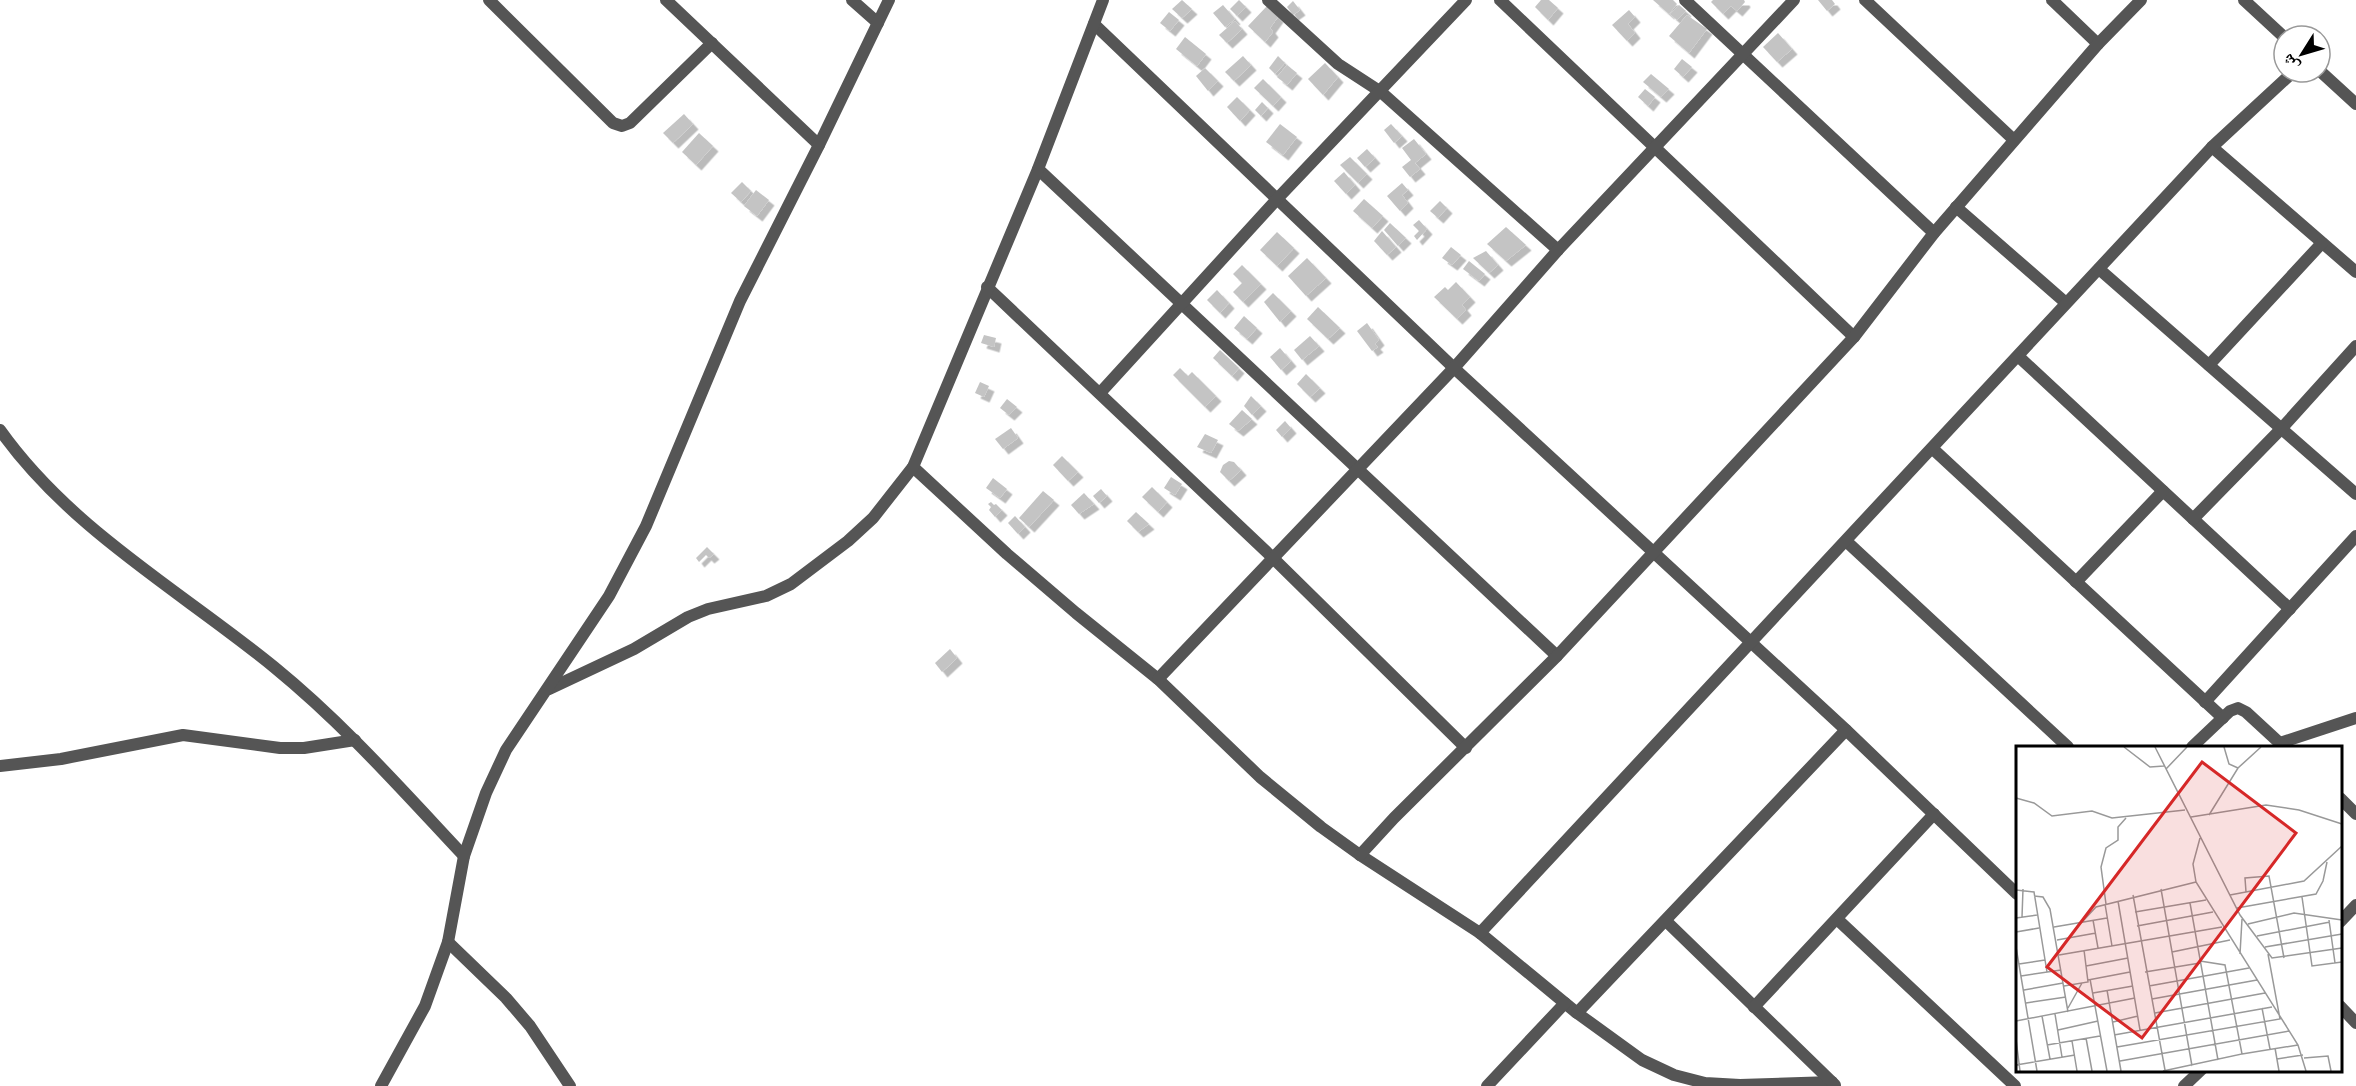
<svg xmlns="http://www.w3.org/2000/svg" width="2356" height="1086" font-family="'Public Sans','Noto Naskh Arabic',sans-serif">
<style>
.building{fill:#c4c4c4;filter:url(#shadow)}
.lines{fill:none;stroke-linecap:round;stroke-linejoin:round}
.street{stroke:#555;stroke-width:12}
.inset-road{fill:none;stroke:#999;stroke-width:1.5}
.view{fill:#d62828;fill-opacity:0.15;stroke:#d62828;stroke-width:3}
.inset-edge{fill:none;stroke:#000;stroke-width:3}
</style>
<defs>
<filter id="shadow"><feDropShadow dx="5.5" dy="5.5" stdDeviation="0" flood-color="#0004"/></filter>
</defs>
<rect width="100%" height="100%" fill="#fff"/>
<!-- building -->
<g class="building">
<path d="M1182 0 1192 9 1182 18 1172 9Z"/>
<path d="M1239 0 1246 7 1237 16 1230 9Z"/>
<path d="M1541 0H1549L1558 8 1548 20 1535 7Z"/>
<path d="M1653 0H1673L1677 4 1669 14Z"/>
<path d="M1713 0H1744L1745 2 1737 11 1731 6 1723 14 1711 2Z"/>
<path d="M1818 0H1832L1835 4 1827 11Z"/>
<path d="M1293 1 1300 10 1293 15 1287 7Z"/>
<path d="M1223 5 1235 19 1225 27 1213 13Z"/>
<path d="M1679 5 1686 11 1677 20 1670 14Z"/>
<path d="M1267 6 1278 17 1270 28 1273 32 1265 42 1248 26Z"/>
<path d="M1629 10 1635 17 1628 24 1635 33 1627 41 1612 25Z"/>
<path d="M1169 12 1179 20 1170 31 1160 23Z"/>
<path d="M1687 15 1707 29 1689 53 1669 36Z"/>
<path d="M1235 21 1242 29 1227 43 1219 35Z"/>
<path d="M1778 33 1792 49 1777 62 1763 47Z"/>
<path d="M1185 37 1206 54 1197 66 1176 49Z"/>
<path d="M1243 56 1251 65 1234 81 1225 72Z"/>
<path d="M1278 56 1285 63 1275 74 1269 68Z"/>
<path d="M1682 59 1692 67 1683 77 1674 69Z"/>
<path d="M1325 63 1338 77 1323 95 1308 79Z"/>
<path d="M1287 65 1297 73 1287 85 1277 77Z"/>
<path d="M1205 68 1218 81 1208 91 1196 76Z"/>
<path d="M1651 74 1669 89 1661 97 1643 82Z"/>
<path d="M1263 79 1281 97 1273 106 1254 88Z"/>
<path d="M1645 89 1655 97 1648 106 1638 97Z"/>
<path d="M1237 97 1250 110 1240 121 1227 107Z"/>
<path d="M1262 102 1268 108 1261 116 1255 110Z"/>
<path d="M684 114 693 124 673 143 663 133Z"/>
<path d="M1280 124 1297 137 1283 155 1266 142Z"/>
<path d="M1391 124 1402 136 1394 143 1384 130Z"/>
<path d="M699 133 713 146 696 165 682 152Z"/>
<path d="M1414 139 1426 154 1415 163 1420 169 1410 177 1402 167 1411 160 1402 148Z"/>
<path d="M1367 149 1375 158 1365 167 1357 158Z"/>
<path d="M1350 157 1367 174 1358 183 1340 165Z"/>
<path d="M1344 172 1355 185 1346 194 1334 181Z"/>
<path d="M742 182 751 191 741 202 731 193Z"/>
<path d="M1402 183 1408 190 1402 195 1408 203 1400 211 1387 196Z"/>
<path d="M756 190 769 200 757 216 744 206Z"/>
<path d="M1364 199 1383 216 1372 228 1353 211Z"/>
<path d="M1440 201 1447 208 1438 218 1430 211Z"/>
<path d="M1419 220 1427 229 1417 240 1414 236 1419 231 1413 225Z"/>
<path d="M1390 223 1406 238 1398 246 1384 230Z"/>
<path d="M1506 227 1526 245 1506 261 1487 244Z"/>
<path d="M1382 231 1396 247 1387 255 1374 241Z"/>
<path d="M1277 232 1294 248 1277 266 1260 250Z"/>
<path d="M1451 247 1461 255 1452 265 1442 258Z"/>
<path d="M1486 251 1498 265 1489 273 1473 258Z"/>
<path d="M1307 258 1326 278 1306 296 1288 276Z"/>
<path d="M1469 261 1485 274 1479 281 1463 269Z"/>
<path d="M1242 265 1261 284 1243 302 1233 292 1242 283 1233 274Z"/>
<path d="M1456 282 1470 297 1462 305 1466 310 1457 319 1434 297 1445 287 1448 290Z"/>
<path d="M1217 290 1229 303 1220 313 1207 300Z"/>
<path d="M1273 293 1291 311 1280 322 1264 302Z"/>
<path d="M1318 307 1340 328 1328 339 1307 319Z"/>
<path d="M1244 316 1257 328 1247 339 1234 328Z"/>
<path d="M1367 323 1379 340 1375 344 1378 347 1372 351 1357 331Z"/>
<path d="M984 335 996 338 994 347 981 343Z"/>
<path d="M1310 336 1319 346 1302 360 1294 350Z"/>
<path d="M1280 348 1291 361 1281 370 1270 357Z"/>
<path d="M1220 350 1239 368 1232 376 1213 358Z"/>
<path d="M1180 368 1188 376 1192 372 1216 396 1205 407 1173 375Z"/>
<path d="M1306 374 1320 388 1310 397 1297 384Z"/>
<path d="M980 382 989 386 984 397 975 393Z"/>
<path d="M1251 396 1261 406 1252 415 1244 406Z"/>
<path d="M1007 399 1017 407 1009 415 1000 408Z"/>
<path d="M1242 410 1252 419 1238 431 1229 424Z"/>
<path d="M1285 421 1291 428 1282 437 1276 430Z"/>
<path d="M1011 428 1018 438 1003 449 995 439Z"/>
<path d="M1205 434 1218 440 1211 453 1197 447Z"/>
<path d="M1062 456 1078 472 1068 481 1053 465Z"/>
<path d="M1229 461 1234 462 1241 470 1229 481 1220 472 1223 465Z"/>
<path d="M1171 477 1182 484 1175 495 1164 488Z"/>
<path d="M993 478 1007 489 1000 498 986 488Z"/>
<path d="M1152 487 1167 502 1158 512 1142 497Z"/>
<path d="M1101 489 1107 496 1099 503 1093 496Z"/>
<path d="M1043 491 1054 500 1029 527 1019 518Z"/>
<path d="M1084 493 1094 504 1079 514 1071 505Z"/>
<path d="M991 502 994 505 996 504 1002 510 995 517 989 510 991 507 988 504Z"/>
<path d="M1136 512 1149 524 1138 532 1127 521Z"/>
<path d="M1015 516 1025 527 1018 534 1008 523Z"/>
<path d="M707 547 714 554 709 558 706 555 699 562 696 558Z"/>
<path d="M950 649 957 658 942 672 935 663Z"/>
</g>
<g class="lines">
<!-- street -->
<g class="street">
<path d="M489 0 613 123 622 126 630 123 712 43"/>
<path d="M666 0 819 145"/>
<path d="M852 0 878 23"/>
<path d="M1268 0 1338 64 1381 92 1558 250"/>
<path d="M1500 0 1854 337"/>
<path d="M1685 0 1934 233"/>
<path d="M1865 0 2014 140"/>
<path d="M2052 0 2098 44"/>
<path d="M2244 0 2284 37"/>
<path d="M1094 24 1454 368 1846 730 2017 894"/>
<path d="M2320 71 2356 104"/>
<path d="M2212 147 2356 272"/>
<path d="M1038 169 1557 656"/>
<path d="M1956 207 2066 303"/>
<path d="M2099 269 2356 494"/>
<path d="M987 287 1273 558 1466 748"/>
<path d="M2018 356 2290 609"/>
<path d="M2209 365 2322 243"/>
<path d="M1100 393 1278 198 1466 0"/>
<path d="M0 430C71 530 181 591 274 667 344 724 403 791 464 856"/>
<path d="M1933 449 2223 718"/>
<path d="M913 467 1007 554 1076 613 1158 679 1260 777 1321 827 1360 855 1480 933 1577 1013 1642 1060 1674 1075 1705 1083 1740 1085 1832 1082"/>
<path d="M2193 519 2282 428 2356 346"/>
<path d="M1846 541 2068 747"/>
<path d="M2076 582 2163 491"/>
<path d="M1158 679 1454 368 1558 250 1794 0"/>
<path d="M549 689 634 649 688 617 708 609 766 596 791 584 848 541 873 518 913 467 1038 169 1103 0"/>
<path d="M2205 702 2356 536"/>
<path d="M2280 743 2356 718"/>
<path d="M2192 747 2230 711 2238 708 2246 712 2284 747"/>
<path d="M0 766 61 759 183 735 280 748H304L355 740"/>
<path d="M2340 798 2356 814"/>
<path d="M1360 855 1394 818 1557 656 1854 337 1934 233 2098 44 2141 0"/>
<path d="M1837 919 2015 1086"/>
<path d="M1666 921 1835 1085"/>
<path d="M2340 922 2356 905"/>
<path d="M1480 933 2212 147 2293 72"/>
<path d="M448 942 506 998 530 1026 570 1086"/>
<path d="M2340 1006 2356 1023"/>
<path d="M1754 1007 1934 814"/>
<path d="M1577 1013 1846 730"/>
<path d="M381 1086 425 1006 448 942 464 856 486 793 506 750 609 596 646 526 740 301 819 145 889 0"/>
<path d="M1487 1086 1565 1003"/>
<path d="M2184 1086 2201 1070"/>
</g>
</g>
<!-- overview -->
<g transform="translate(2016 746)">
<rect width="326" height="326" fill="#fff"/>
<path class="inset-road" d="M108 1 134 21 148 20M139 1 224 169 256 212 326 202M208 1 213 18 222 22M150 23 171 1M0 52 18 57 36 70 76 65 96 72 169 64M193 69 222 22 245 1M175 71 250 59 283 64 326 78M184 92 177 118 180 136 282 299 290 325M145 143 176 320M0 144 18 146 31 226M230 146 229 132 253 130 268 212M117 149 149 324M214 149 288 135 326 100M18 150 27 151 34 163 52 266M286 151 296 220 326 216M102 155 124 284M174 157 202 314M89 158 96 200M90 158 85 121 90 102 102 94V81L110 72M221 162 300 148 307 135 311 116M119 166 190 154M6 171 7 143M0 172 21 169M77 174 82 202M313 174 319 217M66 176 80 161 180 136M232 178 278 167 326 174M121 180 197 166M38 181 91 172M0 186 23 182M241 190 314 176M41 194 80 187M0 201 21 325M249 201 326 188M156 206 214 194M224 208 226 173M43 209 206 181M3 218 29 214M70 220 112 212M129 226 184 217M5 230 45 224M74 233 91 325M72 234 114 226M48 240 72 236 68 204M133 240 233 222M8 244 47 237M91 244 105 325M77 247 117 240M136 253 241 234M10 257 50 251M52 262 66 237M246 262 254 303M139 267 249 247M39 268 46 311M26 270 34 313M0 275 119 252M97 276 122 270M42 284 82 275M98 289 256 261M70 292 76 325M0 293 4 325M56 295 61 325M31 299 84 290M101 301 264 273 252 208M259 302 263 325M226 308 282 299M288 312 312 310 315 325M261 313 287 309M104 315 273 285M0 319 59 309M147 325 226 308 209 219 184 215"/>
<path class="view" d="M186 16 280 87 126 292 31 221Z"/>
<rect width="326" height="326" class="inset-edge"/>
</g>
<!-- north arrow -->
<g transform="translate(2302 54) rotate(233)"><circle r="28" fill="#ffffff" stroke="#999999" stroke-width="1.5"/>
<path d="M0-4.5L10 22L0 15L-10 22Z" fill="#000000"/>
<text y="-9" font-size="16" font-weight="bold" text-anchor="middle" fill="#000000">ش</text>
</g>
</svg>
